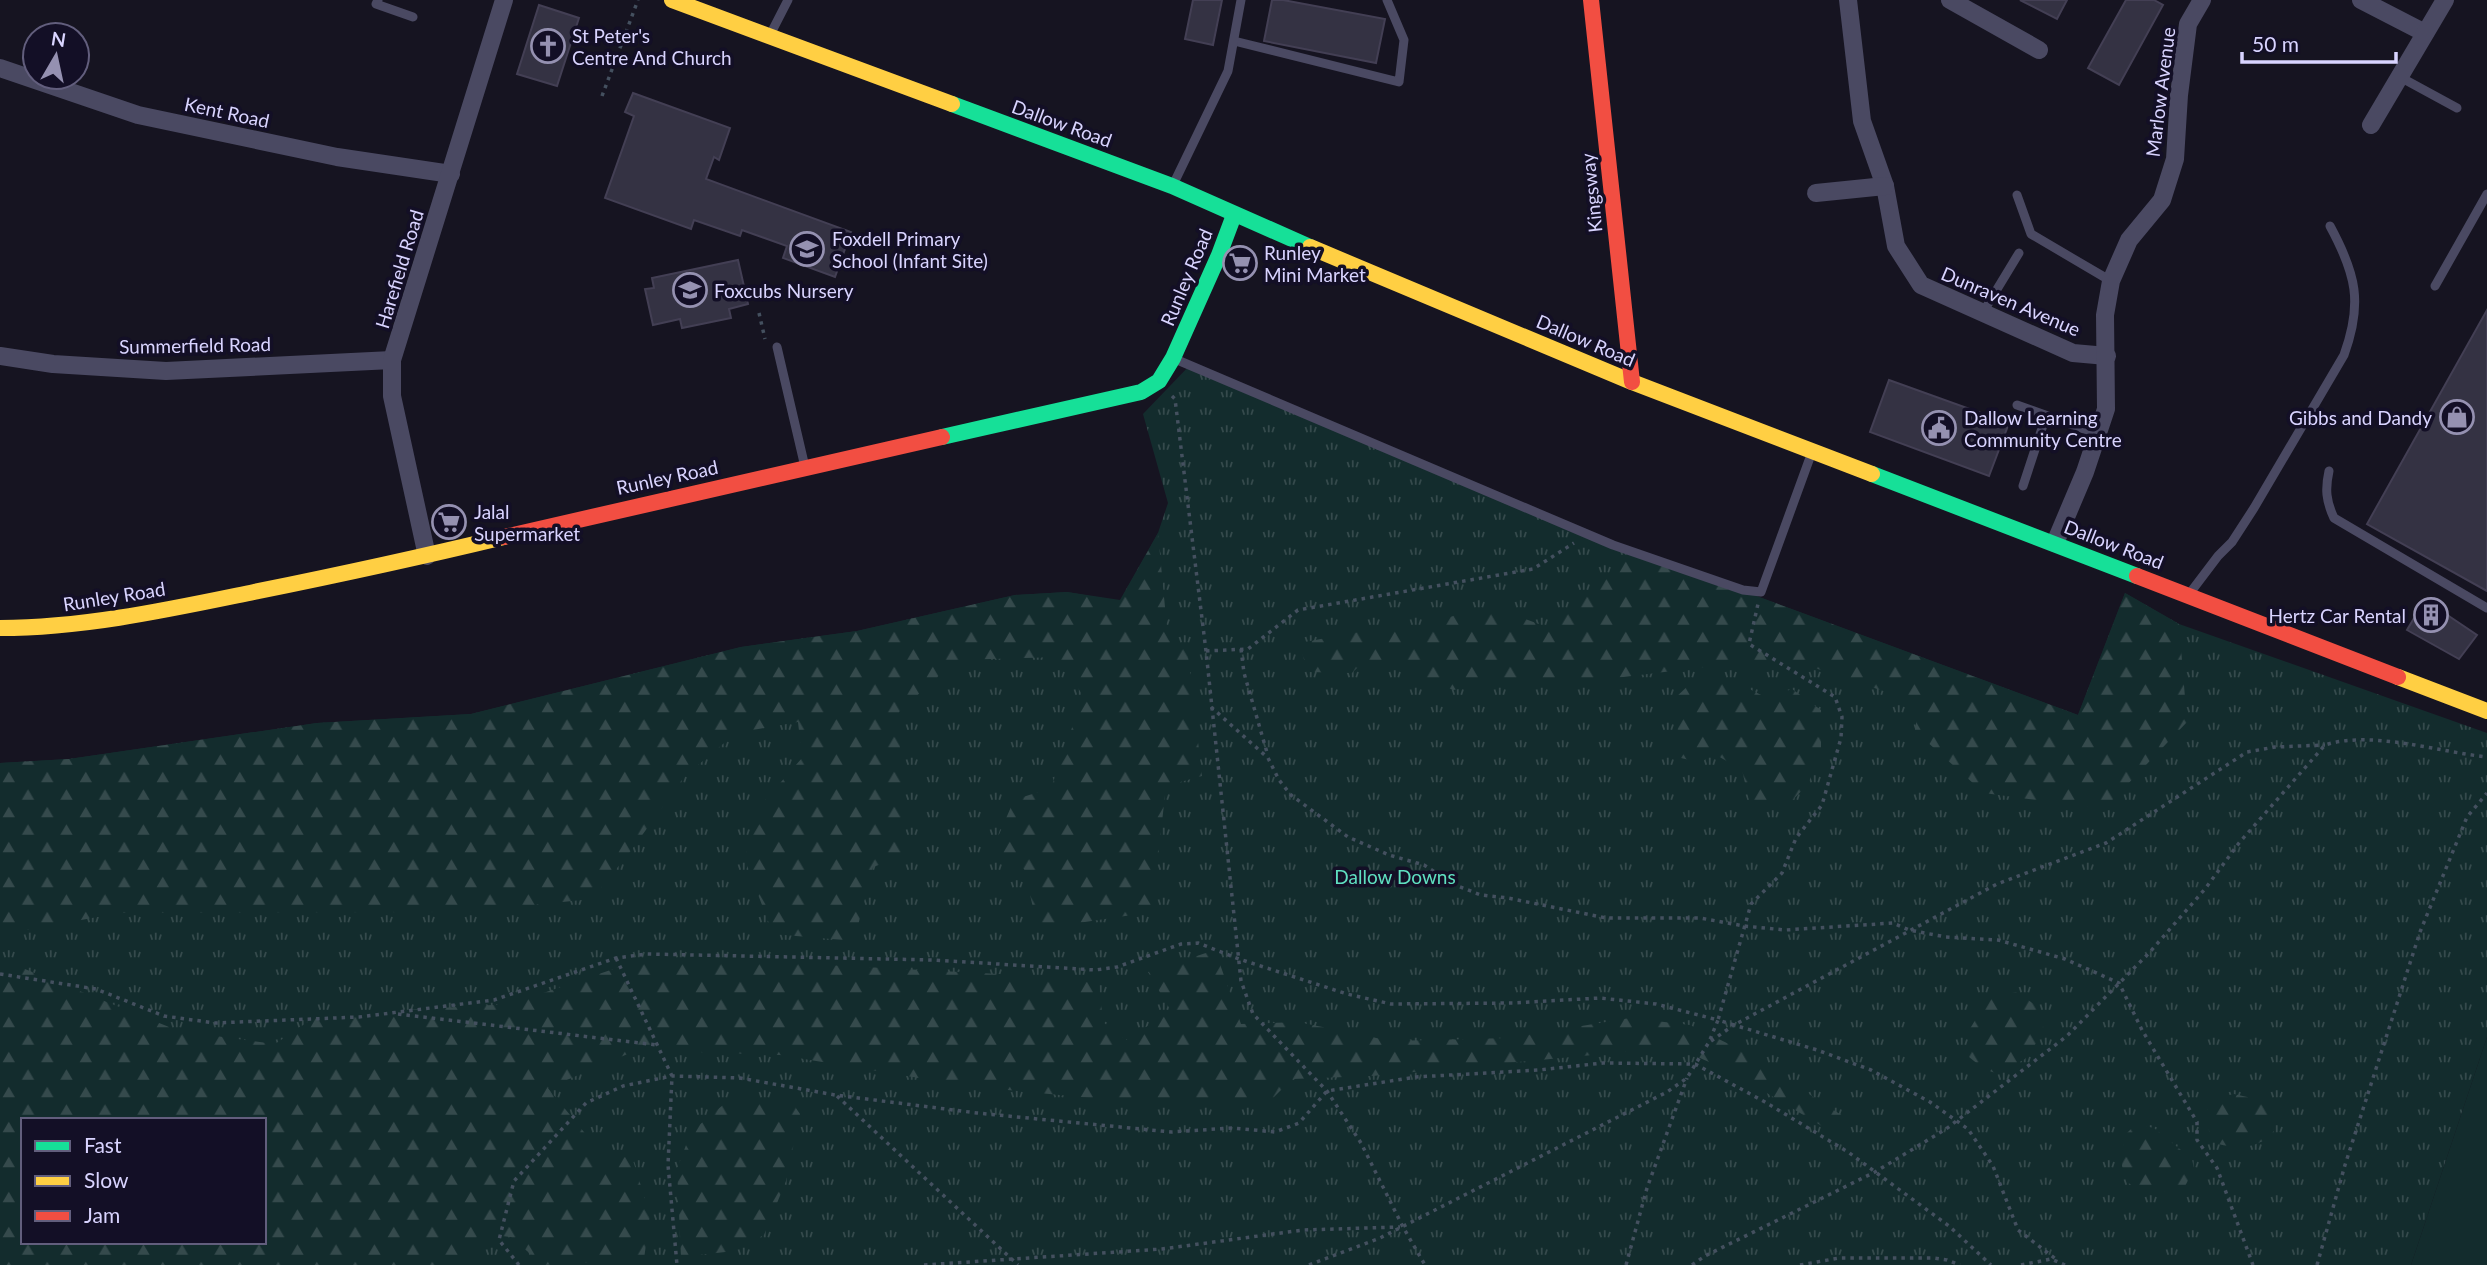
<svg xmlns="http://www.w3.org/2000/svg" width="2487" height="1265" font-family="Lato,sans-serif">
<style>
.grass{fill:url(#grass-tufts);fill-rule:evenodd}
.forest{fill:url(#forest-firs);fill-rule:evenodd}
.garden{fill:#132c2d}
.building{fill:#343243;stroke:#433f54;stroke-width:2}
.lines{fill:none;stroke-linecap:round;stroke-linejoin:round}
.path{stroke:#44505f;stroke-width:3.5;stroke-dasharray:3.5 5;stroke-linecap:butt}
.lane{stroke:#4a4962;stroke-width:9}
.street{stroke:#4a4962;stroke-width:18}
.fast{stroke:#16e098;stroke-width:16}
.slow{stroke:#ffcf43;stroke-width:16}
.jam{stroke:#f24e42;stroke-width:16}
.labels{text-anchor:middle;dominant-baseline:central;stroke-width:7;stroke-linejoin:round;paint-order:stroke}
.poi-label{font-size:19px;fill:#d9d4ff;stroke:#130f26;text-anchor:start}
.street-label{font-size:19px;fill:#d9d4ff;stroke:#130f26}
.park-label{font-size:19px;fill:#5fe0c0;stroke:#130f26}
</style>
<defs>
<pattern id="grass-tufts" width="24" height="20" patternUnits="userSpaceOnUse" patternTransform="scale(1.75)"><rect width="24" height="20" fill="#132c2d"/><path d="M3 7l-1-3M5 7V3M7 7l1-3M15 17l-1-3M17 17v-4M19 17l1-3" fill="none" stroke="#354a4c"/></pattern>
<pattern id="forest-firs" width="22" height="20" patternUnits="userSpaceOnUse" patternTransform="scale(1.75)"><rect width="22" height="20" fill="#132c2d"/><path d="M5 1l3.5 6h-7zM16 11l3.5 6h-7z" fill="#354a4c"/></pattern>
</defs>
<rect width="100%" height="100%" fill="#161421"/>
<!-- grass -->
<path class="grass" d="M1192 363 1551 520 2078 715 2125 593 2179 624 2487 733V1037L2411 1265H0V763L69 759 317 723 471 714 741 647 857 631 1015 595 1067 592 1120 600 1158 533 1168 503 1143 414ZM23 1120H264V1242H23Z"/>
<!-- forest -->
<g class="forest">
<path d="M1158 533 1168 639 1187 646 1202 776 1166 786 1152 912 1038 929 1024 869 991 853 1014 800 1051 788 1083 696 1059 657 956 660 899 712 902 809 909 854 873 867 854 941 773 934 745 860 754 813 802 758 798 722 736 733 684 777 630 852 592 899 464 912 119 913 0 935V763L69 759 317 723 471 714 741 647 857 631 1015 595 1067 592 1120 601Z"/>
<path d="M1632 550 2078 715 2125 593 2179 624 2187 722 2104 809 1984 793 1915 731 1919 703 1797 662 1721 665 1583 682H1504L1453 690 1405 668 1365 660 1352 673 1308 672 1299 643 1370 630 1422 626 1475 609 1515 615 1552 629Z"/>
<path d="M1730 679 1767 698 1792 689 1821 710V753L1808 784 1785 808 1749 800 1742 770 1711 752 1702 763 1681 758 1674 699 1691 683Z"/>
<path d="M1215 950 1241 1024 1298 1022 1391 1041 1509 1038 1630 1018 1690 1025 1737 1048 1846 1118 1845 1140 1732 1072 1693 1055 1656 1049 1372 1076 1292 1079 1267 1104H1152L967 1086 780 1055 637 1050 548 1088 610 1164 631 1154 650 1215 644 1259 543 1265 511 1237 478 1233 468 1265H0V959L179 1031 275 1044 318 1015 511 1004 634 962 807 964 1020 975 1099 983 1103 1022 1126 1040 1171 1011 1148 972ZM23 1120H264V1242H23Z"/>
<path d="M2016 992 2040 1008 2044 1032 2025 1059 1998 1074 1984 1069 1969 1057 1968 1032 1988 999Z"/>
<path d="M2234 1094 2256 1099 2273 1115 2274 1131C2259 1149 2240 1149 2218 1144L2209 1131 2205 1113 2216 1098Z"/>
<path d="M789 1098 800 1114 786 1181 764 1235 734 1251 681 1257 677 1169 691 1132 730 1099Z"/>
<path d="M2136 1124 2154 1128 2192 1159 2194 1169 2184 1188C2164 1195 2147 1192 2128 1183L2122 1166 2124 1136Z"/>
</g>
<!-- garden -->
<path class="garden" d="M2487 1037V1265H2411Z"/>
<!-- building -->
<g class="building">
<path d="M1193 0H1222L1213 45 1185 39Z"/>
<path d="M1272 0H1283L1385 19 1376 63 1264 41Z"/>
<path d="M2020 0H2067L2057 19Z"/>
<path d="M2126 0H2154L2163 5 2119 85 2088 68Z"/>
<path d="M539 5 579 18 557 86 517 74Z"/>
<path d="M633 93 730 128 719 160 714 157 706 179 851 232 835 277 783 258 787 246 742 230 740 236 694 220 691 229 605 198 634 116 625 112Z"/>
<path d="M738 260 748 304 729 309 731 318 682 328 680 319 653 325 645 289 654 288 652 278Z"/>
<path d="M2487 310V591L2367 524Z"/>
<path d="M1889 380 2009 423 1989 476 1870 432Z"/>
<path d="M2425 600 2477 635 2459 659 2407 630Z"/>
</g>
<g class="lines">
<!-- path -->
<g class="path">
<path d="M602 96 638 0"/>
<path d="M759 313 765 339"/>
<path d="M1172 396 1175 399 1206 651 1241 981 1253 1014 1327 1091 1361 1143 1403 1227 1425 1265"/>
<path d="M1241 649 1244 673 1268 756"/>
<path d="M1206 651 1248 649 1298 610 1533 569 1574 543"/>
<path d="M1211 707 1268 758 1279 780 1291 795 1348 837 1389 855 1424 865 1455 885 1481 895 1508 898 1606 918H1700L1744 926 1785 930 1893 923 1909 930 1946 937 1998 940 2065 959 2119 983 2142 1030 2197 1122V1140L2217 1168 2253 1265"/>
<path d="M616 958 672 1076 668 1165 677 1265"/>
<path d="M0 974 96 989 164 1016 215 1023 359 1017 494 1000 616 958 647 954 933 960 1095 970 1117 967 1181 944 1198 943 1239 959 1347 994 1391 1004 1513 1003 1600 998 1656 1004 1718 1020 1751 904 1782 873 1796 838 1822 805 1841 738 1842 717 1835 697 1749 644 1758 604"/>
<path d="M398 1014 657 1045"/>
<path d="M1711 1041 1734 1025 1817 1050 1871 1070 1930 1102 1968 1129 1993 1166 2018 1230 2057 1260"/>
<path d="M837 1096 1018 1265"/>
<path d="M519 1265 499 1240 514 1181 586 1103 623 1086 672 1076 740 1078 835 1095 977 1113 1171 1132 1232 1128 1275 1132 1299 1123 1327 1091 1416 1077 1539 1070 1603 1063 1695 1064 1765 1102 1848 1152 1949 1226 1991 1265"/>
<path d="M924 1265 1162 1249 1303 1230 1400 1227"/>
<path d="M1309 1265 1380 1238 1667 1092 1687 1078 1709 1042 1718 1020 1734 1025 1997 884 2106 843 2247 752 2275 747 2325 745"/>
<path d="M1626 1265 1647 1188 1687 1078"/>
<path d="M1692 1265 1705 1256 1875 1172 1946 1129 2067 1036 2149 953 2205 889 2239 843 2325 745C2371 730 2439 752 2487 757"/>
<path d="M1800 1265 1839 1258H1933L1947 1260 1960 1265"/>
<path d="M2021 1265 2051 1259 2065 1265"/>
<path d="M2317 1265 2345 1165 2420 932 2467 817 2487 793"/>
</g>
<!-- lane -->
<g class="lane">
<path d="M378 0 376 4 413 17"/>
<path d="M770 35 788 0"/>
<path d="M1234 41 1399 82 1404 40 1387 0"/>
<path d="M2400 77 2457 108"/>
<path d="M1173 185 1228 71 1241 0"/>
<path d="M2017 195 2031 234 2111 281"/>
<path d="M2435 286 2487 194"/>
<path d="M1982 314 2019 253"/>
<path d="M777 347 805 467"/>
<path d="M1175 359 1613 545 1743 590 1761 592 1812 452"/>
<path d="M2017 405 2098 434"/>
<path d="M2329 471C2325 489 2326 501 2334 518L2487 608"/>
<path d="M2023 486 2046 416"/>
<path d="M2190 593 2218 556 2232 542 2254 508 2344 355C2363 303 2356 274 2330 226"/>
</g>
<!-- street -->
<g class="street">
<path d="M1848 0 1862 121 1885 186 1896 246 1921 285 2073 353 2107 356"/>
<path d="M1950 0 2039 50"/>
<path d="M2361 0 2425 33"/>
<path d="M0 68 138 115 337 157 451 174"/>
<path d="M2371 125 2445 0"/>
<path d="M1816 193 1885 186"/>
<path d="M0 356 53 364 166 371 392 360"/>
<path d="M2055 543 2085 472 2106 409 2105 315 2111 281 2129 240 2162 200 2175 159 2179 95 2188 24 2202 0"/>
<path d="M427 556 392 396V360L504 0"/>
</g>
<!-- fast -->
<g class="fast">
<path d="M952 104 1172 186 1310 247"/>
<path d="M942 437 1141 392 1159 381 1173 358 1219 255 1234 215"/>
<path d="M1872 474 2137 576"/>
</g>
<!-- slow -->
<g class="slow">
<path d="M672 0 952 104"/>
<path d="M1310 247 1632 382 1872 474"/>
<path d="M0 628C85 628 171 609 254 592 338 575 421 557 504 537"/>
<path d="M2398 677 2487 711"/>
</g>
<!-- jam -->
<g class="jam">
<path d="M1591 0 1632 382"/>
<path d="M504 537 942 437"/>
<path d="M2137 576 2398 677"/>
</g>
</g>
<!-- icons -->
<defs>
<g id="church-ring" transform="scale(1.75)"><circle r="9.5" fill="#130f26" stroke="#9591b1" stroke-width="1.5"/><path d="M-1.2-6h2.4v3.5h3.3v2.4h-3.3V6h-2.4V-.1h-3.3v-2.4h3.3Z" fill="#9591b1"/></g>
<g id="school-ring" transform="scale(1.75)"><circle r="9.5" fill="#130f26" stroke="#9591b1" stroke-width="1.5"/><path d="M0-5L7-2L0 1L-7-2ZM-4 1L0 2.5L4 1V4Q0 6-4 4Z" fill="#9591b1"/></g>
<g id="supermarket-ring" transform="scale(1.75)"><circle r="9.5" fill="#130f26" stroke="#9591b1" stroke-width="1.5"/><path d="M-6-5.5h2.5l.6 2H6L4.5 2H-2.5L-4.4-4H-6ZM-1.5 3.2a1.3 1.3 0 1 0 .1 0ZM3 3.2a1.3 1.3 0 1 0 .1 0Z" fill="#9591b1"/></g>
<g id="shop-ring" transform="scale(1.75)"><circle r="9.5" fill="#130f26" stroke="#9591b1" stroke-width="1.5"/><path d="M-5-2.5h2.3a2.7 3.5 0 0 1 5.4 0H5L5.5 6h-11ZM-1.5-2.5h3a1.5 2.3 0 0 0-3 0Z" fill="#9591b1"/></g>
<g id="civic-ring" transform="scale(1.75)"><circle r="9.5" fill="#130f26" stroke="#9591b1" stroke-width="1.5"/><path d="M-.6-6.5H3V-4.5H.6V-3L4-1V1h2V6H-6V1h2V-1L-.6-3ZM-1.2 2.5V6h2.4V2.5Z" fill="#9591b1"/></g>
<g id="building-ring" transform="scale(1.75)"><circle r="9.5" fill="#130f26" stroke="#9591b1" stroke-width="1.5"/><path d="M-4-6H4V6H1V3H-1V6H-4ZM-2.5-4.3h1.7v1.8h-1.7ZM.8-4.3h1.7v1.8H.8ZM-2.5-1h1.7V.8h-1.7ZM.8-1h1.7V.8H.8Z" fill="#9591b1"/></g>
</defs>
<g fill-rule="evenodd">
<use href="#church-ring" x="548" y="46"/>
<use href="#school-ring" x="807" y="249"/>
<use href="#supermarket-ring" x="1240" y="263"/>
<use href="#school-ring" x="690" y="290"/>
<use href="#shop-ring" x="2457" y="417"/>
<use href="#civic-ring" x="1939" y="428"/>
<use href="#supermarket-ring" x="449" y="522"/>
<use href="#building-ring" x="2431" y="615"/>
</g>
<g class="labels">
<!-- poi labels -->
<g class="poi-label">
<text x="572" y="35">St Peter's<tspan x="572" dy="22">Centre And Church</tspan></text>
<text x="832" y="238">Foxdell Primary<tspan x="832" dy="22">School (Infant Site)</tspan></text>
<text x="1264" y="252">Runley<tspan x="1264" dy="22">Mini Market</tspan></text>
<text x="714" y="290">Foxcubs Nursery</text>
<text x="1964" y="417">Dallow Learning<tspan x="1964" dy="22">Community Centre</tspan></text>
<text x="2432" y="417" text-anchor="end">Gibbs and Dandy</text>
<text x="474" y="511">Jalal<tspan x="474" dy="22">Supermarket</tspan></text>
<text x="2406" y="615" text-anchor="end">Hertz Car Rental</text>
</g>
<!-- street labels -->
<g class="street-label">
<text transform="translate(2160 92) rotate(-83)">Marlow Avenue</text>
<text transform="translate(227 112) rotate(12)">Kent Road</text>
<text transform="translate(1062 123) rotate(20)">Dallow Road</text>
<text transform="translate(1591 193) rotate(-96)">Kingsway</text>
<text transform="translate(399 269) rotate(-73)">Harefield Road</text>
<text transform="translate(1186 277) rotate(-67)">Runley Road</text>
<text transform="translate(2011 301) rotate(23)">Dunraven Avenue</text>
<text transform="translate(1586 340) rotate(23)">Dallow Road</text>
<text transform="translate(195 345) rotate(-1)">Summerfield Road</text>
<text transform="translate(667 477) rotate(-12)">Runley Road</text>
<text transform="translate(2114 544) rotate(21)">Dallow Road</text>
<text transform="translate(114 596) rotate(-9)">Runley Road</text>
</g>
<!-- park labels -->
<g class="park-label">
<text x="1395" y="876">Dallow Downs</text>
</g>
</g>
<!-- legend -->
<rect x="21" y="1118" width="245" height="126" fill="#130f26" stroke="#625e7d" stroke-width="2"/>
<rect x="35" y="1141" width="35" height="10" fill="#16e098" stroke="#625e7d" stroke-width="2"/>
<text x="84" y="1153" font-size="21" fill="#d9d4ff">Fast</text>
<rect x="35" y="1176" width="35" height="10" fill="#ffcf43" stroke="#625e7d" stroke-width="2"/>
<text x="84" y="1188" font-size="21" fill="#d9d4ff">Slow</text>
<rect x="35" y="1211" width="35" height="10" fill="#f24e42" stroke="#625e7d" stroke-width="2"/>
<text x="84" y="1223" font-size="21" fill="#d9d4ff">Jam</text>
<!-- north arrow -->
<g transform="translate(56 56) rotate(9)"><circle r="33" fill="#130f26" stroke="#625e7d" stroke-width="2"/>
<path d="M0-5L12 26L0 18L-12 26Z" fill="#9591b1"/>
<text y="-10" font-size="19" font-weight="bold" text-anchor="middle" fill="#d9d4ff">N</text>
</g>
<!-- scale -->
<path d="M2242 52v10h154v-10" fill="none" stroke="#d9d4ff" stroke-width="3.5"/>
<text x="2252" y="52" font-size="21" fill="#d9d4ff" stroke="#130f26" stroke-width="5" paint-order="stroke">50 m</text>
</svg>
